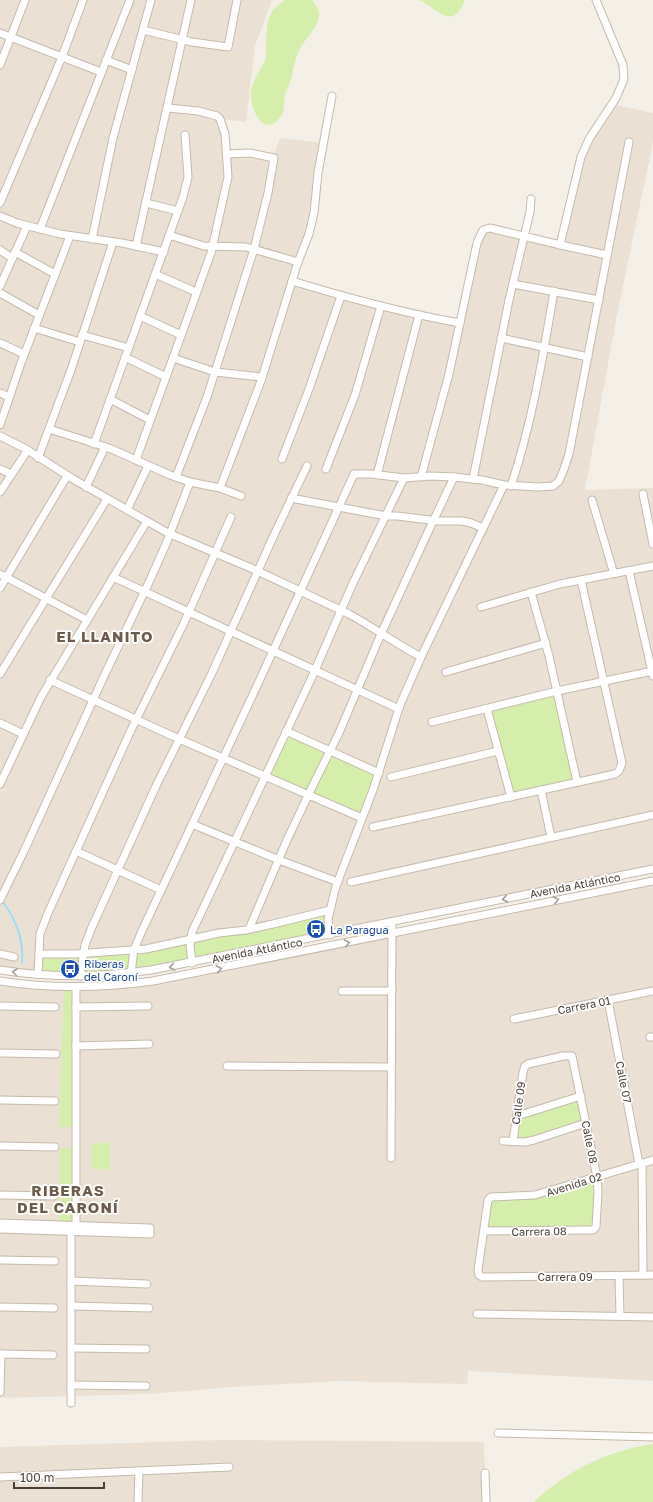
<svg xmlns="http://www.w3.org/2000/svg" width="653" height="1502" font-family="'Golos Text',sans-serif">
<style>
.residential{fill:#eae1d4}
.green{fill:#d6eeab}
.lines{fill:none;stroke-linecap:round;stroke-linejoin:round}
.stream{stroke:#9ddcf8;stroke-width:2}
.minor-casing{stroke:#c5b9ab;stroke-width:9}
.minor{stroke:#fff;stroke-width:7}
.oneway{stroke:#a49f9a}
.labels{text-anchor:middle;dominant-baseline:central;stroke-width:3.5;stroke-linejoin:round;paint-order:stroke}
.street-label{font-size:11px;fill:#493f35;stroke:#fff}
.transit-label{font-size:11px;fill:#164399;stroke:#fff;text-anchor:start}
.district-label{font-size:15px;font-weight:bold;letter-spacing:1px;fill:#6d5c4b;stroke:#fff}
</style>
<rect width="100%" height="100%" fill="#f5f0e7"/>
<!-- residential -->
<g class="residential">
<path d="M0 0H272L255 46 246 122 220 119 227 153 273 158 280 138 323 143 316 197 292 281 460 322 483 230 560 245 581 157 612 104 653 113V141L651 152 617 315 585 490 653 488V869L116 974 0 970Z"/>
<path d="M653 881V1381L468 1371 467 1384 339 1381 233 1387 151 1394 0 1398V981L119 985Z"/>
<path d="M222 1440 484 1442 486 1502H0V1447Z"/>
</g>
<!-- green -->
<g class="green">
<path d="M285 0H312C316 5 320 10 319 16 317 31 301 41 297 56 293 65 293 76 289 85 288 89 285 92 285 96 283 105 286 112 279 119 261 138 249 105 251 90 253 79 261 70 265 60 267 56 266 52 266 48 267 27 265 12 285 0Z"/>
<path d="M419 0H465C452 33 438 8 419 0Z"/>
<path d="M557 691 577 782 511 797 487 709Z"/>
<path d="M286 731 379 773 362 818 266 776Z"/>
<path d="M330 910 329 935 151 970 38 974 39 954 128 951Z"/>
<path d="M64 987H76L77 1127H59Z"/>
<path d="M581 1096 586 1123 543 1138 513 1141 517 1116Z"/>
<path d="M92 1143H110V1170L92 1169Z"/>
<path d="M60 1148 77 1149 76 1225H59Z"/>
<path d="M597 1177 596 1227 484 1231 488 1200 520 1196Z"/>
<path d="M653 1444V1502H534C565 1471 610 1450 653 1444Z"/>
</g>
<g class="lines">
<!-- stream -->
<path class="stream" d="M2 901C16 919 24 940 22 963"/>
<!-- minor casing -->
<g class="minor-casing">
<g id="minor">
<path d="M143 30 192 42 228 47 237 0"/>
<path d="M0 33 101 72"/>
<path d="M106 60 132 70"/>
<path d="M0 65 25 0"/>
<path d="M0 203 62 57 83 0"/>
<path d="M146 203 178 211"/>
<path d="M0 216 17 223 60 234 122 243 164 252"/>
<path d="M40 229 130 0"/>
<path d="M169 235 204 246 246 247 298 262"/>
<path d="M92 239 113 138 151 0"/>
<path d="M560 245 581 157 589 139 616 98 624 79 623 65 596 0"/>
<path d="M136 246 191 0"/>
<path d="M0 250 12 258"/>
<path d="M15 252 55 274"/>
<path d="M155 274 196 292"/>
<path d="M292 281C348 298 403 313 460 323"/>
<path d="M513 284 599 300"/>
<path d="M0 286 27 226"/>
<path d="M0 293 39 315"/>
<path d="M140 316 181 335"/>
<path d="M34 328 80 342"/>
<path d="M82 335 129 348"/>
<path d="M501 338 588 357"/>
<path d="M0 343 24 354"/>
<path d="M125 357 166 377"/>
<path d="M173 358 215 372 262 377"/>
<path d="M0 393 9 397"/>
<path d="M110 399 150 420"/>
<path d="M0 425 21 363 70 236"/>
<path d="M49 429 109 448 170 475 190 482 220 488 241 496"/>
<path d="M0 436 26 449 73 479 168 533 251 568 349 614C373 627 396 644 421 657"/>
<path d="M94 444 183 197 188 177 185 135"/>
<path d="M38 458 71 370 113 242"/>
<path d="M282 459 309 389 341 296"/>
<path d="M136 460 211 253 228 177 225 134 220 119 217 116 198 111 168 108"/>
<path d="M0 469 11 474"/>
<path d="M326 469 355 395 381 306"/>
<path d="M377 475 419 315"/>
<path d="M176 477 207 397 254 249 268 193 274 158 250 153 227 154"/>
<path d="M421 477 449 374 477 243 483 230 490 228 565 246 607 255"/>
<path d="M473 479 509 300 530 212 531 199"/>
<path d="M511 486C532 423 543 357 554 291"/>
<path d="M86 487 105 447"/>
<path d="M220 488 261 381 298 262 309 234 314 213 318 173 332 96"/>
<path d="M0 492 27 451"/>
<path d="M643 494 653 544"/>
<path d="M291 498 386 516H397L438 521H462L471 523 483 528"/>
<path d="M592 500 614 574"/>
<path d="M127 510 148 466"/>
<path d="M629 571 653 676"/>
<path d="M0 574 87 620"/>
<path d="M113 577 399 709"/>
<path d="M0 588 67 476"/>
<path d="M531 592 549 656 577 782"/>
<path d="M481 607 560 584 653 566"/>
<path d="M446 672 546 643"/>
<path d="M0 674 107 499"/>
<path d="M50 680 179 739 362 818"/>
<path d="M487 709 511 797"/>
<path d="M432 722 557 691 653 671"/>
<path d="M0 723 23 734"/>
<path d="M286 731 379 773"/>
<path d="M391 777 498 751"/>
<path d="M0 784 41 697 147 521"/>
<path d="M541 790 551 837"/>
<path d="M192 824 279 860 338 882"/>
<path d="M373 827 615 774 619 771 622 763 581 580"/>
<path d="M76 851 161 890"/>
<path d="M351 882 653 815"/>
<path d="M0 900 24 851 105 674 150 580 166 544 190 482"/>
<path d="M249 929 287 840 314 783 339 733 381 634 428 532 454 477"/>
<path d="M330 935 328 919 336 886 373 790 400 705 421 657 504 485"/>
<path d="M0 954 14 957"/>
<path d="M39 954H75L146 949 219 933 246 930 273 924 330 910"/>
<path d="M192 963 190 945 192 932 312 677 353 583 404 478"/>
<path d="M0 970C50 978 101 977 151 970L653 869"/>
<path d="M131 973 134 950 141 933 256 688 354 474H371L404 478 430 476 454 477 482 480 504 485 538 487 553 486 559 481 564 469 569 454 629 142"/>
<path d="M38 974 40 934 48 913 131 730 184 623 231 517"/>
<path d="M80 976 85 945 92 927 156 786 212 673 274 535 307 466"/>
<path d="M0 981C51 989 102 988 153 981L653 881"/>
<path d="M76 987V1229"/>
<path d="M342 991H392"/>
<path d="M608 1000 639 1164"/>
<path d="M0 1006 55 1007"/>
<path d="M76 1007 148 1006"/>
<path d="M514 1019 653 991"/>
<path d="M650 1037H653"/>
<path d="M76 1046 149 1044"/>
<path d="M0 1053 56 1054"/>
<path d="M227 1066 391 1067"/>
<path d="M0 1100 55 1101"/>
<path d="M517 1116 581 1096"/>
<path d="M503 1141 525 1142 534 1140 586 1123"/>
<path d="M0 1146 55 1147"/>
<path d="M391 1158 392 922"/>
<path d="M653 1160 535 1195 491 1197 488 1200 478 1270 479 1275 482 1277 653 1275"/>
<path d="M642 1163 643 1275"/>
<path d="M0 1195 54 1196"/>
<path d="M0 1223 150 1228V1234L0 1229"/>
<path d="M484 1231 586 1230H593L596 1227 598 1192 597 1177 572 1056H563L528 1064 525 1066 523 1072 513 1141"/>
<path d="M0 1260 55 1261"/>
<path d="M619 1276 620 1316"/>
<path d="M71 1281 147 1284"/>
<path d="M71 1306 149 1308"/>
<path d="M0 1307 54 1308"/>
<path d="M477 1314 653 1317"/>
<path d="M71 1348 146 1349"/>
<path d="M0 1354 53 1355"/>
<path d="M71 1385 146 1386"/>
<path d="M0 1392 1 1354"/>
<path d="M71 1403V1231"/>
<path d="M498 1433 653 1437"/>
<path d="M485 1473 486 1502"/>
<path d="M0 1477 229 1467"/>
<path d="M138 1502 139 1471"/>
</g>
</g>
<!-- minor -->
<use href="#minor" class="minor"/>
</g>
<!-- one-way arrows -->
<defs><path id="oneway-chevron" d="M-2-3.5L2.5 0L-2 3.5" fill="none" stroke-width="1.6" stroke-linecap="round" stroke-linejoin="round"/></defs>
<g class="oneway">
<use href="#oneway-chevron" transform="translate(505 899) rotate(169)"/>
<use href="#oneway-chevron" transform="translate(556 900) rotate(-11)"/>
<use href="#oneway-chevron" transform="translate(347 943) rotate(-11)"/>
<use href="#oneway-chevron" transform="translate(172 967) rotate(169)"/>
<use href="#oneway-chevron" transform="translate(219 969) rotate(-11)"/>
<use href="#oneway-chevron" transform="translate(15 972) rotate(-173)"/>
</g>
<!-- icons -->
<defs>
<g id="bus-disc" transform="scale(1)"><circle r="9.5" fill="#1a4fb4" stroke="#fff"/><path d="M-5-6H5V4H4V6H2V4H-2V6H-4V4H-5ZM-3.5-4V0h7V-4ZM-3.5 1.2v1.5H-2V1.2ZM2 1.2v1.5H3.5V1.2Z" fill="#fff"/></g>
</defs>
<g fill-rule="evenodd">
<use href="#bus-disc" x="316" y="929"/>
<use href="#bus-disc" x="70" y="969"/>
</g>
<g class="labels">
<!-- street labels -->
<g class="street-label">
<text transform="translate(575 885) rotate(-11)">Avenida Atlántico</text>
<text transform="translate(257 950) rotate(-11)">Avenida Atlántico</text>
<text transform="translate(584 1005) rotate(-11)">Carrera 01</text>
<text transform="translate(624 1082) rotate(79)">Calle 07</text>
<text transform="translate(518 1103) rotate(-82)">Calle 09</text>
<text transform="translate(590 1142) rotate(79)">Calle 08</text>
<text transform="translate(574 1184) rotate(-17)">Avenida 02</text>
<text transform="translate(539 1231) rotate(-1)">Carrera 08</text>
<text x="565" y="1276">Carrera 09</text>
</g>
<!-- transit labels -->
<g class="transit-label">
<text x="330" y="929">La Paragua</text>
<text x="84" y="963">Riberas<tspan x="84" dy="13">del Caroní</tspan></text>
</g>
<!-- district labels -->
<g class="district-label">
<text x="105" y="636">EL LLANITO</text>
<text x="68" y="1190">RIBERAS<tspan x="68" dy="17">DEL CARONÍ</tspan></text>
</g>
</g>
<!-- scale -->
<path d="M14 1482v6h90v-6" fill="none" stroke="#493f35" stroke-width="2"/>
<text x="20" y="1482" font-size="12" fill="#493f35" stroke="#ffffff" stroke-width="3" paint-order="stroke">100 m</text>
</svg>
